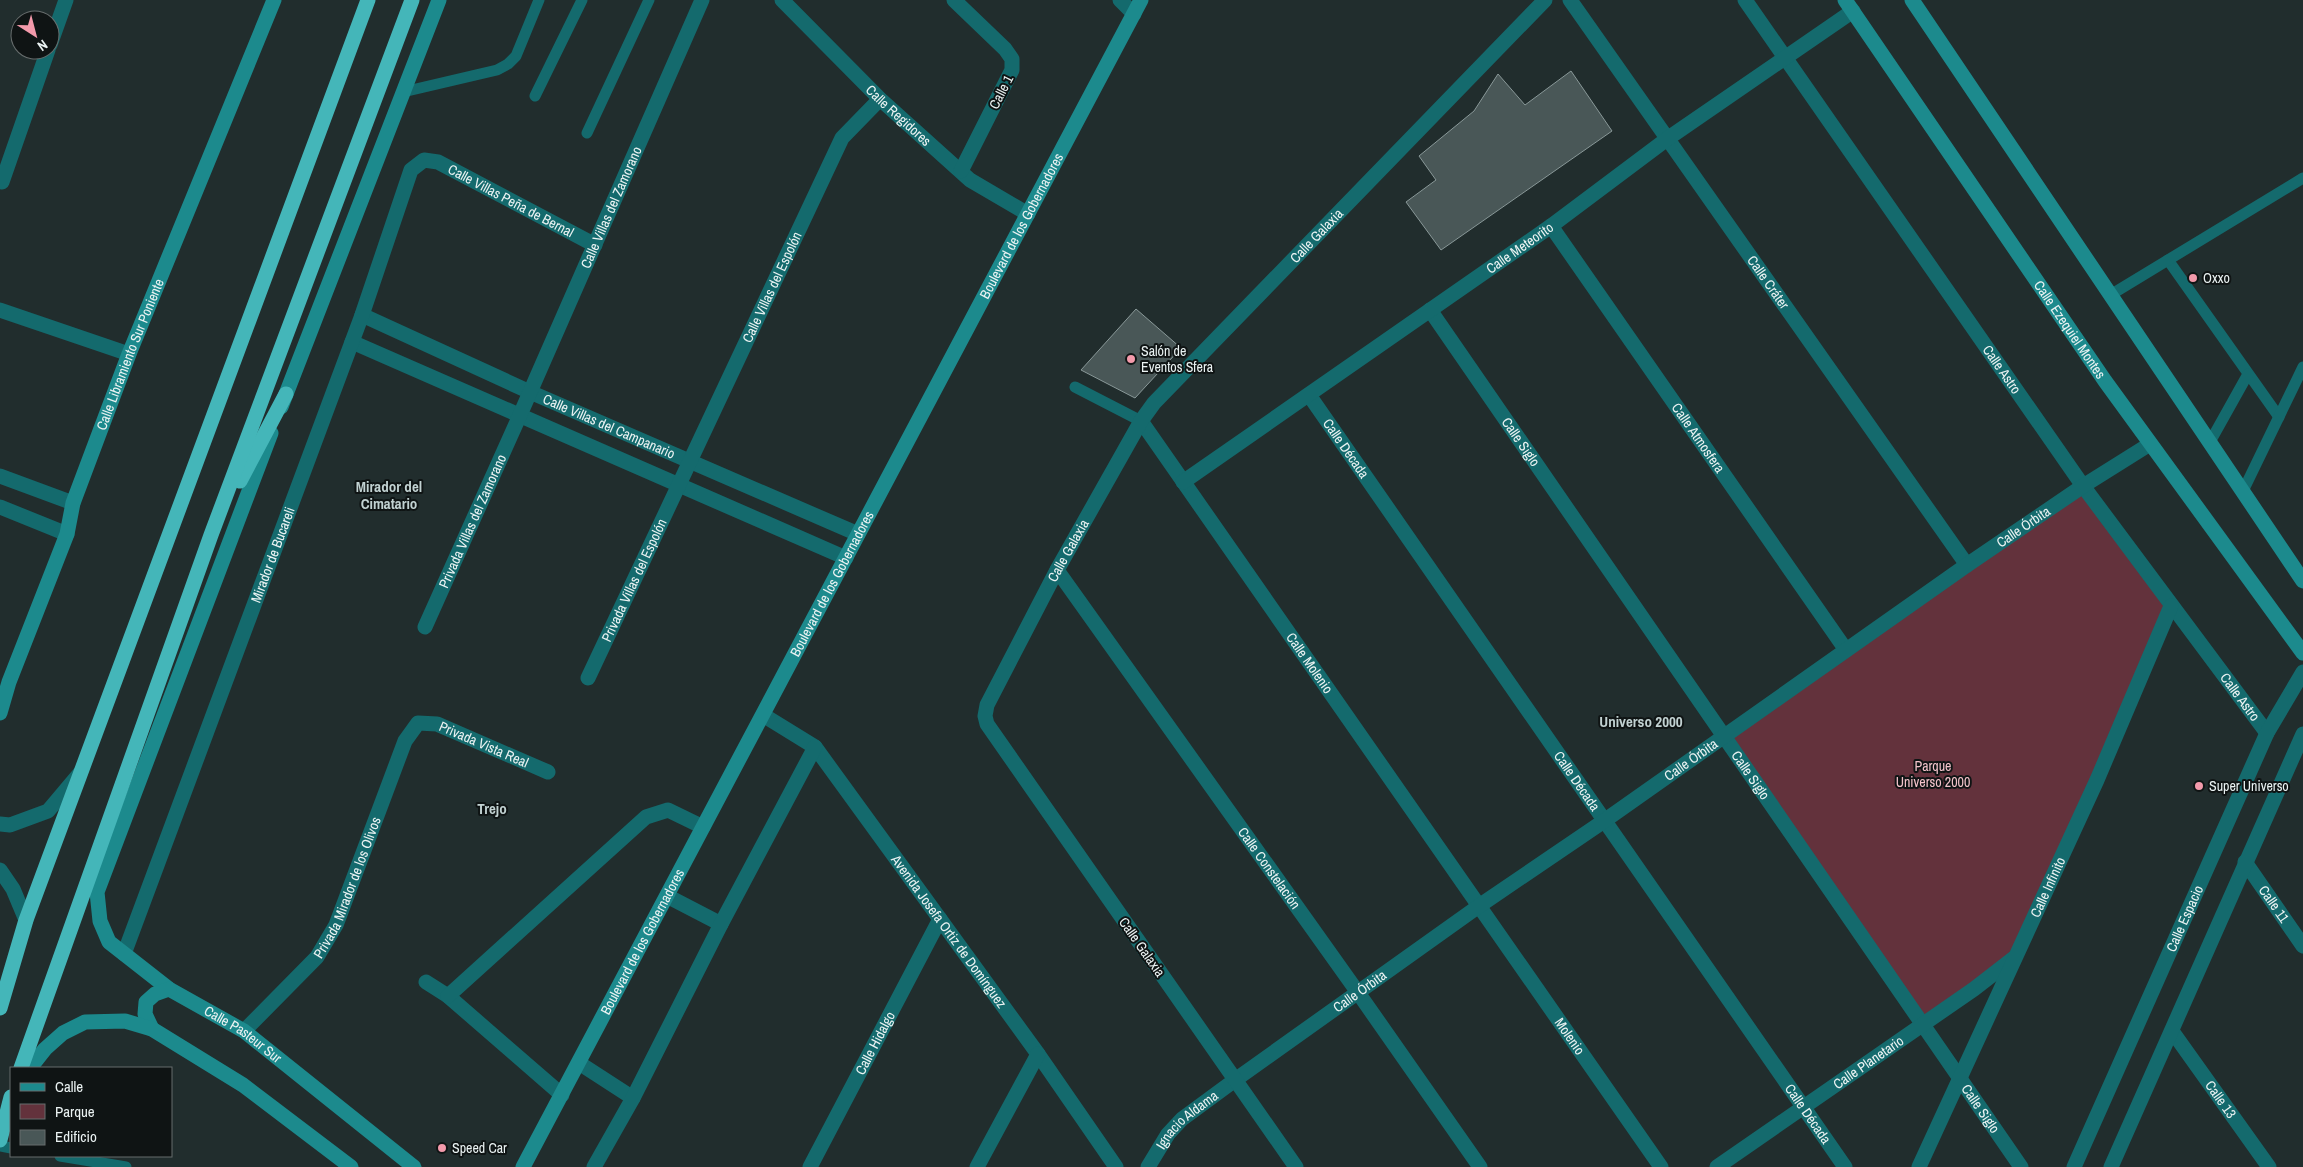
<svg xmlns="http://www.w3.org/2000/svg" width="2303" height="1167" font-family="'Archivo Narrow',sans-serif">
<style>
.green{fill:#63323c}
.building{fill:#495757;stroke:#899898}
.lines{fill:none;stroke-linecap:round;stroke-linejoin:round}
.lane{stroke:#146a6d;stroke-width:11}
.street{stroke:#146a6d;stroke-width:15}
.secondary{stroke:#1c8a8d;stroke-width:15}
.highway{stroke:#44b6b9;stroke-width:15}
.poi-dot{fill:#f39aab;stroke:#0f1414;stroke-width:2}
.labels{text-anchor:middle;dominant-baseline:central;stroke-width:4;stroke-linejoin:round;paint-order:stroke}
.street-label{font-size:14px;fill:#ebf3f3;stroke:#0f1414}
.poi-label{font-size:14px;fill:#ebf3f3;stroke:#0f1414;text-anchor:start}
.park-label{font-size:14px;fill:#f3c3ca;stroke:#0f1414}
.neighbourhood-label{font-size:15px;font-weight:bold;fill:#c2d2d2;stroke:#0f1414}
</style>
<rect width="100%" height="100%" fill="#212d2d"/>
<!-- green -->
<path class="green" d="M2083 486 2171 606 2017 956 1923 1024 1724 735Z"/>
<!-- building -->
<g class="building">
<path d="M1571 71 1612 131 1441 250 1406 202 1436 180 1419 156 1474 111 1498 74 1525 105Z"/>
<path d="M1136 309 1181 348 1135 398 1081 370Z"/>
</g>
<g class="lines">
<!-- lane -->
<g class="lane">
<path d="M403 92 497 70 508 64 516 56 539 0"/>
<path d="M535 96 582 0"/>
<path d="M587 133 649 0"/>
<path d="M2168 260 2279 417"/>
<path d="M2112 294 2303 178"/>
<path d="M1075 387 1141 421"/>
<path d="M2210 442 2248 374"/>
<path d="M2243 491 2303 367"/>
<path d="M0 1146 11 1148"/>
<path d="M60 1156 126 1167"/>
</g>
<!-- street -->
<g class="street">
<path id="s1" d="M782 0 880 99 970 180 1028 214"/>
<path d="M954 0 1005 49 1012 59V70L961 171"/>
<path d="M1120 0 1134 14"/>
<path id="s2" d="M1570 0 1967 565"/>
<path id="s3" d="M1745 0 2083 486 2267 733"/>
<path d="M50 45 66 0"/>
<path d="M2 182 48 50"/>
<path id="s4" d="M1551 226 1846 650"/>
<path d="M0 310 129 354"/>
<path id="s5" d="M1430 310 2021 1167"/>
<path id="s6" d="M362 315 530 392 858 534"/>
<path d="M352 342 846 558"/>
<path id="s7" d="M1309 395 1845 1167"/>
<path id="s8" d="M1141 421 1661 1167"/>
<path d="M0 476 73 503"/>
<path id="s9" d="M1183 482 1551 226 1667 139 1853 11"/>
<path d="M0 507 67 534"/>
<path id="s10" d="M1057 570 1359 994 1480 1167"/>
<path id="s11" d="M425 627 520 415 702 0"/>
<path id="s12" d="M588 678 842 138 880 99"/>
<path id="s13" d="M763 715 815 747 1038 1054 1116 1167"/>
<path d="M0 824 10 825 48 811 80 773"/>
<path id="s14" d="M2245 862 2303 946"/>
<path d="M0 870 13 889 26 920"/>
<path d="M667 896 721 924"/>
<path id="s15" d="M124 954 362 315 411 170 424 160 438 162 595 245"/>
<path d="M426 982 448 996 562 1095"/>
<path d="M448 996 646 817 668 810 703 827"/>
<path id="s16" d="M244 1031 317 957 336 925 405 741 418 723 437 724 548 772"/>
<path id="s17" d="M2172 1031 2269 1167"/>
<path d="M579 1063 633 1098"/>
<path d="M594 1167 633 1098 721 924 815 747"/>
<path id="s18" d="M810 1167 940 919"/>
<path d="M977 1167 1038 1054"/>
<path id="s19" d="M1148 1167 1168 1134 1182 1119 1235 1080 1479 906 1604 821 1967 565 2083 486 2150 444"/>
<path id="s20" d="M1296 1167 987 724 985 716 987 705 1057 570 1141 421 1154 403 1545 0"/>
<path id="s21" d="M1717 1167 1974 989 2014 958"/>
<path id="s22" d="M1919 1167 2097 780 2171 606"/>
<path id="s23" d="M2074 1167 2267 733 2303 672"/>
<path d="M2111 1167 2303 734"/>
</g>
<!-- secondary -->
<g class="secondary">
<path id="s24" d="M1845 0 2105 381 2303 653"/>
<path d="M1912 0 2303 581"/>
<path d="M281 407 439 0"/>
<path id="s25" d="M271 433 97 892 100 921 109 942 169 989 244 1031 414 1167"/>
<path id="s26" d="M0 713 9 682 67 534 73 503 129 354 274 0"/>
<path d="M152 1029 145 1014 146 1002 155 994 169 989"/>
<path d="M30 1068 45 1049 63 1033 85 1022 125 1021 152 1029 243 1085 351 1167"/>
<path id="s27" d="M523 1167 1141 0"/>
</g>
<!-- highway -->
<g class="highway">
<path d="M240 481 286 394"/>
<path d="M0 1008 26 920 368 0"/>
<path d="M21 1068 211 535 412 0"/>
<path d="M0 1140 11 1097"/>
</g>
</g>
<!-- markers -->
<g class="poi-dot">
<circle cx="2193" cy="278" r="5"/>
<circle cx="1131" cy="359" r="5"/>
<circle cx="2199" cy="786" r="5"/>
<circle cx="442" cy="1148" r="5"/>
</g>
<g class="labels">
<!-- street labels -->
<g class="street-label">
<text transform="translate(1001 92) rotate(-63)">Calle 1</text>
<text stroke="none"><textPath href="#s1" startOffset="164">Calle Regidores</textPath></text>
<text stroke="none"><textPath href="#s15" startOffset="948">Calle Villas Peña de Bernal</textPath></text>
<text stroke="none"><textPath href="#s11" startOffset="459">Calle Villas del Zamorano</textPath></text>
<text stroke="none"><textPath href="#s27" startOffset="1065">Boulevard de los Gobernadores</textPath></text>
<text stroke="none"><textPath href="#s20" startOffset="1138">Calle Galaxia</textPath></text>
<text stroke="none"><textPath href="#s9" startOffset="410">Calle Meteorito</textPath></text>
<text stroke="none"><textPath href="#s2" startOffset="345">Calle Cráter</textPath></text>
<text stroke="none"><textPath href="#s12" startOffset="432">Calle Villas del Espolón</textPath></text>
<text stroke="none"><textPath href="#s24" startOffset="399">Calle Ezequiel Montes</textPath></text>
<text stroke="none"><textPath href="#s26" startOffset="382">Calle Libramiento Sur Poniente</textPath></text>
<text stroke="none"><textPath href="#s3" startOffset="450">Calle Astro</textPath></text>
<text stroke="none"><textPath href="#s6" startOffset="271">Calle Villas del Campanario</textPath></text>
<text stroke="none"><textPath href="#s4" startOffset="258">Calle Atmosfera</textPath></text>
<text stroke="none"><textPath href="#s5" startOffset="160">Calle Siglo</textPath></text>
<text stroke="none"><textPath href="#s7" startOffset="65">Calle Década</textPath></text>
<text stroke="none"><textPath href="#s11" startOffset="116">Privada Villas del Zamorano</textPath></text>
<text stroke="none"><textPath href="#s19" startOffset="1088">Calle Órbita</textPath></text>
<text stroke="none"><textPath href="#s20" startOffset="734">Calle Galaxia</textPath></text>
<text stroke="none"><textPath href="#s15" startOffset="426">Mirador de Bucareli</textPath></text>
<text stroke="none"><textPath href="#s12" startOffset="108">Privada Villas del Espolón</textPath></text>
<text stroke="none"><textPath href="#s27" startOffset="660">Boulevard de los Gobernadores</textPath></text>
<text stroke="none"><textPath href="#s8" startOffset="295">Calle Molenio</textPath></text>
<text stroke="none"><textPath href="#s3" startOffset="855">Calle Astro</textPath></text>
<text stroke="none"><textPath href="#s16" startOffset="430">Privada Vista Real</textPath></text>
<text stroke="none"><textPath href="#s19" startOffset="682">Calle Órbita</textPath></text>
<text stroke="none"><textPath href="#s5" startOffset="565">Calle Siglo</textPath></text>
<text stroke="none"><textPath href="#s7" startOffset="470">Calle Década</textPath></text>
<text stroke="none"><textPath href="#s10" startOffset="366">Calle Constelación</textPath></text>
<text stroke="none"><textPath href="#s16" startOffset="180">Privada Mirador de los Olivos</textPath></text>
<text stroke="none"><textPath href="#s22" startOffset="308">Calle Infinito</textPath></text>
<text stroke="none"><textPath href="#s14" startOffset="51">Calle 11</textPath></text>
<text stroke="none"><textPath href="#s23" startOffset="272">Calle Espacio</textPath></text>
<text stroke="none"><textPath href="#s13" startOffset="289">Avenida Josefa Ortiz de Domínguez</textPath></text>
<text stroke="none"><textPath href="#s27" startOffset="255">Boulevard de los Gobernadores</textPath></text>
<text transform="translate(1142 947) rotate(55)">Calle Galaxia</text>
<text stroke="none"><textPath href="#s19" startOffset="278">Calle Órbita</textPath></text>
<text stroke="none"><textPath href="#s25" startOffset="706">Calle Pasteur Sur</textPath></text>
<text stroke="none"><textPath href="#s8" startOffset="750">Molenio</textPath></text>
<text stroke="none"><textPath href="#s18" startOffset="140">Calle Hidalgo</textPath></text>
<text stroke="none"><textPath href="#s21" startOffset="184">Calle Planetario</textPath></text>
<text stroke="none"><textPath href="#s17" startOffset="84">Calle 13</textPath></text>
<text stroke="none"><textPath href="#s5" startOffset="970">Calle Siglo</textPath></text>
<text stroke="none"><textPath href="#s7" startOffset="875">Calle Década</textPath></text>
<text stroke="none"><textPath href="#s19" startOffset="62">Ignacio Aldama</textPath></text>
</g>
<!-- poi labels -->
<g class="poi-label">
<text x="2203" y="278">Oxxo</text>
<text x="1141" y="351">Salón de<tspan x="1141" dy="16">Eventos Sfera</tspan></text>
<text x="2209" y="786">Super Universo</text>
<text x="452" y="1148">Speed Car</text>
</g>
<!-- park labels -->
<g class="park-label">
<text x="1933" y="766">Parque<tspan x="1933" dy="16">Universo 2000</tspan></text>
</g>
<!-- neighbourhood labels -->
<g class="neighbourhood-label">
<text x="389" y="486">Mirador del<tspan x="389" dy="17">Cimatario</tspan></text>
<text x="1641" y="721">Universo 2000</text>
<text x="492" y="808">Trejo</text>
</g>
</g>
<!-- legend -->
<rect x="10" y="1067" width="162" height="90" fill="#0f1414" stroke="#676d6d"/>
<rect x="20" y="1083" width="25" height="8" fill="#1c8a8d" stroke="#676d6d"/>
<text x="55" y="1092" font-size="15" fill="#ebf3f3">Calle</text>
<rect x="20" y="1104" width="25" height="15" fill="#63323c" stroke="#676d6d"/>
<text x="55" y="1117" font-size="15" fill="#ebf3f3">Parque</text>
<rect x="20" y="1130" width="25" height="15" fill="#495757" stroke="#676d6d"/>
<text x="55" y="1142" font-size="15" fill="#ebf3f3">Edificio</text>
<!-- north arrow -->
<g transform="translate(35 35) rotate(144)"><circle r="24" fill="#0f1414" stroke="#676d6d"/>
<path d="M0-4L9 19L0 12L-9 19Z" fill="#f39aab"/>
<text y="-8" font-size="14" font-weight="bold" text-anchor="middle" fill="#ebf3f3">N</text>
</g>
</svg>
